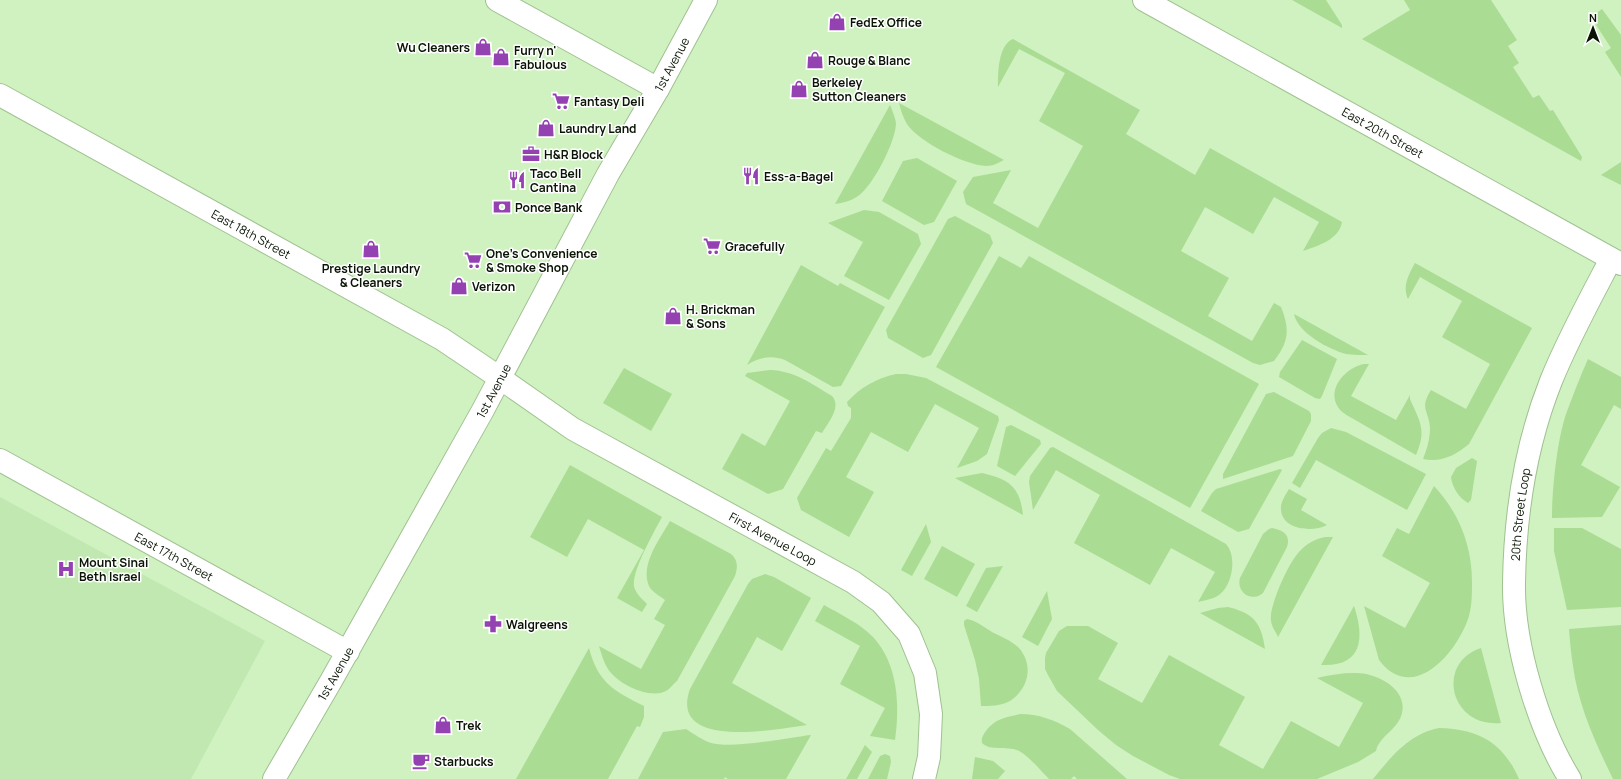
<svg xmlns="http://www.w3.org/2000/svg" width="1621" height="779" font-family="Manrope,sans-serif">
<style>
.built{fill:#c1e8b0}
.green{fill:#aadc93}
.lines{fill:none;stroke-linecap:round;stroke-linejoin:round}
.minor-casing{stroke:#a0c191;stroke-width:24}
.tertiary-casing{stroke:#a0c191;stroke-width:24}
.primary-casing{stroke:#a0c191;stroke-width:24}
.minor{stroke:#fff;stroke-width:22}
.tertiary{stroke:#fff;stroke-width:22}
.primary{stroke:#fff;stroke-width:22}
.labels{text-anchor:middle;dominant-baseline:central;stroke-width:3;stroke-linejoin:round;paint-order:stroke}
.poi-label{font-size:12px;font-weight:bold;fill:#091404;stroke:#fff;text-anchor:start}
.street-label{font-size:12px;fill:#091404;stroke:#fff}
</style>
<rect width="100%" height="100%" fill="#cff2c0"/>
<!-- built -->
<path class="built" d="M0 497 265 641 191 779H0Z"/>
<!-- green -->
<g class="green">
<path d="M1292 0H1326L1342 25V28Z"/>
<path d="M1404 0H1491L1517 40 1508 46 1519 63 1513 67 1533 98 1539 95 1550 111 1553 110 1582 157 1581 161 1362 39 1410 10Z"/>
<path d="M1602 9 1621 35V77L1605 52 1611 48 1591 17Z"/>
<path d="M1013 39 1140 110 1126 134 1195 175 1210 148 1342 222C1339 240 1317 246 1303 251L1319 222 1274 197 1253 234 1205 207 1181 251 1229 278 1208 316 1252 341 1274 303 1281 307C1290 329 1289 342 1274 361L1260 365 1253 363 966 204 963 192 973 177 1011 170 993 203 1038 228 1083 146 1039 121 1065 73 1019 49 998 87C998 73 998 45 1013 39Z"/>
<path d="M899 103 1004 160C998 163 993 166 986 166 965 165 919 142 907 124 903 117 901 111 899 103Z"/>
<path d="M890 105C892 110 895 117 896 123 896 141 873 186 858 196 851 201 843 203 835 204Z"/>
<path d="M917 158 957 181 934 222 924 225 882 201 903 161Z"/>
<path d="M1621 162V185L1601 175Z"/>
<path d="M864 210 879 212 918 234 921 244 889 300 844 276 863 242 828 223Z"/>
<path d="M955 216 990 235 993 243 931 355 923 358 888 338 886 330 948 219Z"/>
<path d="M999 256 1021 268 1029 256 1259 384 1190 508 936 367Z"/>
<path d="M1415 263 1532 328 1469 444C1456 455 1441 463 1423 459 1427 449 1430 439 1430 428 1429 410 1419 409 1431 390L1466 409 1490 364 1442 337 1462 301 1420 277 1408 299C1402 286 1409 274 1415 263Z"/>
<path d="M801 265 838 286 840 283 885 307 841 386 833 387 785 360C772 355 759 357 747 365Z"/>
<path d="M1294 314 1368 355C1361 355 1353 355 1346 354 1328 349 1298 333 1294 314Z"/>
<path d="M1302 340 1337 359 1322 396 1320 399 1315 398 1279 377 1280 372Z"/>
<path d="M1588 359 1621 377V409L1614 405 1581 465 1620 487 1602 517 1552 518C1552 489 1557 441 1566 414 1573 395 1580 377 1588 359Z"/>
<path d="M1364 364H1369L1351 396 1396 420 1410 395V399C1420 422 1427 430 1416 455L1350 417C1345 414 1341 412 1338 407 1326 388 1347 367 1364 364Z"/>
<path d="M624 368 672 394 651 431 603 403Z"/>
<path d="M770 370C795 371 810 383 832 396 842 407 828 423 822 433L816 431 783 489 768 494 722 469 742 433 765 446 790 401 745 376 747 373Z"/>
<path d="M896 374H906L926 378 998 416 999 420 987 454 977 461 957 468 979 428 935 404 908 452 871 432 846 477 874 492 849 537 801 510 797 498 826 448 831 451 851 418V408L848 406 847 402C861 387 877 378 896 374Z"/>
<path d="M1274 392 1309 411 1311 414V421L1293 456 1223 479V474L1266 394Z"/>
<path d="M1011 425 1040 440 1041 444 1015 476 997 466 1006 427Z"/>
<path d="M1331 428 1346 432 1426 474 1407 510 1316 460 1300 488 1292 483 1318 438 1322 433Z"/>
<path d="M1053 447 1226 544C1237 556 1233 585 1219 595 1214 599 1205 600 1198 602L1215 572 1171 548 1150 585 1074 543 1100 495 1056 470 1033 510 1029 482 1030 476 1050 448Z"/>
<path d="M1472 458 1477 461 1471 500 1468 503C1459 498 1452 487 1451 477L1456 468Z"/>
<path d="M570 465 662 517C654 532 632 570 634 586 635 593 642 599 647 604L642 612 617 598 644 550 588 519 567 557 530 537Z"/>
<path d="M1280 469 1282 470 1249 529 1238 532 1201 511 1212 493 1216 489Z"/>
<path d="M982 473C1009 479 1020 487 1023 515L955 478Z"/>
<path d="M1434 486C1459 513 1472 545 1472 582 1472 593 1472 605 1469 616 1458 652 1413 705 1379 660L1364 606 1405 628 1430 583 1382 556 1397 528 1409 534Z"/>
<path d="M1289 489 1307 499 1301 510 1327 525C1312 533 1279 530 1281 506 1282 500 1286 494 1289 489Z"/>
<path d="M670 521 731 554C738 560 738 567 735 576L677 681C673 684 670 689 666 691 650 699 623 686 612 674 605 667 602 656 599 646L641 669 665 625 654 619 665 600C660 596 652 592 649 586 640 564 660 539 670 521Z"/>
<path d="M926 524 931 542 912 576 901 570Z"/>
<path d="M1272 528C1283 530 1291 535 1287 547L1263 593C1251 603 1236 592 1240 578L1263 534 1269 529Z"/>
<path d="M1554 528H1582L1621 549V607L1567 610 1554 551Z"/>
<path d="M1325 537H1333L1278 637C1276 632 1271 626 1271 620 1269 606 1289 562 1299 552 1306 544 1315 539 1325 537Z"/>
<path d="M942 546 975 564 957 597 924 579Z"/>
<path d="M1003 566 977 612 966 606 986 568Z"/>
<path d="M765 574 774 577 811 598 782 651 757 637 732 683 807 725C778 729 668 751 690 689L748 584 752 579Z"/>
<path d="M1047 591 1052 619 1038 646 1022 637Z"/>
<path d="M824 605C840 614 859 623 873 637 898 664 900 705 895 740L870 736 885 708 840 684 860 646 815 621Z"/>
<path d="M1354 606C1365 639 1362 667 1321 665Z"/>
<path d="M1228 607C1255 614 1261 623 1265 649L1200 613 1218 608Z"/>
<path d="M967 619C975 620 984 627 992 632 1001 637 1016 642 1022 652 1034 670 1026 692 1008 702 1000 706 989 706 981 706L979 679 975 660 964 625V621Z"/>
<path d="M1621 625V779H1613C1596 744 1578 705 1573 666 1571 654 1570 641 1569 629Z"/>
<path d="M1067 626H1088L1118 643 1098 679 1142 703 1169 655 1245 697 1219 745 1263 769 1291 721 1339 747 1363 703 1317 678C1329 675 1342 673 1354 673 1375 672 1408 688 1402 713 1398 730 1379 736 1376 751L1358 762 1317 779H1180L1169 775 1133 756 1116 745 1098 730 1057 691 1048 675 1045 669V658L1046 653 1059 631Z"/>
<path d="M589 648C598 683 614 691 644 706V717L640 727 637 726 608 779H516Z"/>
<path d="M1481 648 1501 723C1450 728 1435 663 1481 648Z"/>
<path d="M1020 714C1039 714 1054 720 1070 729L1127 779H1077L1074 776 1071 779H1049C1040 770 1030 757 1019 751 1007 745 991 752 982 743 981 738 983 735 986 731 996 718 1005 718 1020 714Z"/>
<path d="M1439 728C1478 729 1503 742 1519 779H1373C1392 756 1409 734 1439 728Z"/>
<path d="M686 729C694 734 702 740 711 743 733 749 786 738 811 735L786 779H728L725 777 724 779H638L663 732Z"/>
<path d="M865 745 872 752 857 779H846Z"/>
<path d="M885 754 890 756 891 762 887 779H868L880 756Z"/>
<path d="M975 757 993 761 1005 771 998 779H972Z"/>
</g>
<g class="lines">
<!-- minor casing -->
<g class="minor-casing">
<g id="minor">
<path d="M497 0 658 89"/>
<path id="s1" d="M0 95 442 339 500 378 573 429 853 582 881 602 909 634 925 673 931 714 929 757 924 779"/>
<path id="s2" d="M0 460 348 652"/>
<path id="s3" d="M1570 779C1538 728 1513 643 1514 583 1515 515 1526 444 1551 381 1568 339 1590 299 1611 259"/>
</g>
</g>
<!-- tertiary casing -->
<g class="tertiary-casing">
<g id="tertiary">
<path id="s4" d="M1144 0 1621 264"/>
</g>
</g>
<!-- primary casing -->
<g class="primary-casing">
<g id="primary">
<path id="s5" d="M274 779 331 681 483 410 608 174 658 89 706 0"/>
</g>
</g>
<!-- minor -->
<use href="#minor" class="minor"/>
<!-- tertiary -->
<use href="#tertiary" class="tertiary"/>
<!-- primary -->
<use href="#primary" class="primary"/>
</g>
<!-- icons -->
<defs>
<g id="shop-bare" transform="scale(1.38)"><path d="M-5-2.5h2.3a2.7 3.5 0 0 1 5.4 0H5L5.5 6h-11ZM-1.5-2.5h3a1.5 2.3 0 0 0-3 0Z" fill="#9442b1" stroke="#fff" stroke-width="2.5" paint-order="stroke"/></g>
<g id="supermarket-bare" transform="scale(1.38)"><path d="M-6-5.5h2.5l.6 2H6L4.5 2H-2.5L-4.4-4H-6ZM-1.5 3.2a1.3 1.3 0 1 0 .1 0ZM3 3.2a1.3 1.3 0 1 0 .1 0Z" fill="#9442b1" stroke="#fff" stroke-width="2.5" paint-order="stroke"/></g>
<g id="office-bare" transform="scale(1.38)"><path d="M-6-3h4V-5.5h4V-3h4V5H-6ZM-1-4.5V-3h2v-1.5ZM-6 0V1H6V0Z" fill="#9442b1" stroke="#fff" stroke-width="2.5" paint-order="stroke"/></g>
<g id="restaurant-bare" transform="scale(1.38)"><path d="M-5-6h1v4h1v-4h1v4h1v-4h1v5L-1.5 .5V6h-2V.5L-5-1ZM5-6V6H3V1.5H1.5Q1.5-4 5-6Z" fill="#9442b1" stroke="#fff" stroke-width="2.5" paint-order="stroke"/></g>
<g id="bank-bare" transform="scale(1.38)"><path d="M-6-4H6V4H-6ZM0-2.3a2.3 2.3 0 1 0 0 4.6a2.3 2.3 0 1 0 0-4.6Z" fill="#9442b1" stroke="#fff" stroke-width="2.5" paint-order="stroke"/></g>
<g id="hospital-bare" transform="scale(1.38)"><path d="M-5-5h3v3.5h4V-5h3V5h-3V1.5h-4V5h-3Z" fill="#9442b1" stroke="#fff" stroke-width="2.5" paint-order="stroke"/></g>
<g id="pharmacy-bare" transform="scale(1.38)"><path d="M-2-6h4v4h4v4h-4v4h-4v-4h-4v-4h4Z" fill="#9442b1" stroke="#fff" stroke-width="2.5" paint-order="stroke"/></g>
<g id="cafe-bare" transform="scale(1.38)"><path d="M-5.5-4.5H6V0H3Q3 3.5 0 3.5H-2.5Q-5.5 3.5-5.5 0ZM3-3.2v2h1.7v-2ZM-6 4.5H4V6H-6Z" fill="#9442b1" stroke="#fff" stroke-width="2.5" paint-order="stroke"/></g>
</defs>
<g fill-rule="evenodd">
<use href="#shop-bare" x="837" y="22"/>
<use href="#shop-bare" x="483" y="47"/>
<use href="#shop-bare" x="501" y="57"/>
<use href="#shop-bare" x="815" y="60"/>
<use href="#shop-bare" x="799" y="89"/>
<use href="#supermarket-bare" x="561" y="101"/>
<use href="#shop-bare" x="546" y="128"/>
<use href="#office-bare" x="531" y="154"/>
<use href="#restaurant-bare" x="751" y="176"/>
<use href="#restaurant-bare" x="517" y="180"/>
<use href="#bank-bare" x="502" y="207"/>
<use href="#supermarket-bare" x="712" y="246"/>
<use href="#shop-bare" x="371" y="249"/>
<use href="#supermarket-bare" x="473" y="260"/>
<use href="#shop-bare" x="459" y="286"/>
<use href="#shop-bare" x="673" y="316"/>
<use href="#hospital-bare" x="66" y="569"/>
<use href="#pharmacy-bare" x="493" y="624"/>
<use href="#shop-bare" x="443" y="725"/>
<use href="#cafe-bare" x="421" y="761"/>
</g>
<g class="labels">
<!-- poi labels -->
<g class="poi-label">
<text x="850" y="22">FedEx Office</text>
<text x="470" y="47" text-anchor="end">Wu Cleaners</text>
<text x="514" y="50">Furry n'<tspan x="514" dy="14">Fabulous</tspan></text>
<text x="828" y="60">Rouge &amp; Blanc</text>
<text x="812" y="82">Berkeley<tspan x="812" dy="14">Sutton Cleaners</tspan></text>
<text x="574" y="101">Fantasy Deli</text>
<text x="559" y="128">Laundry Land</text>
<text x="544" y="154">H&amp;R Block</text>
<text x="530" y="173">Taco Bell<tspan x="530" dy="14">Cantina</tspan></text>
<text x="764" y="176">Ess-a-Bagel</text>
<text x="515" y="207">Ponce Bank</text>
<text x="725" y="246">Gracefully</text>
<text x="486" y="253">One's Convenience<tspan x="486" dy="14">&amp; Smoke Shop</tspan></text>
<text x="371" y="268" text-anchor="middle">Prestige Laundry<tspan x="371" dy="14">&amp; Cleaners</tspan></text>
<text x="472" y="286">Verizon</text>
<text x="686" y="309">H. Brickman<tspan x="686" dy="14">&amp; Sons</tspan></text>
<text x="79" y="562">Mount Sinai<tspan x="79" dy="14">Beth Israel</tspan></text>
<text x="506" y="624">Walgreens</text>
<text x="456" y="725">Trek</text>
<text x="434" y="761">Starbucks</text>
</g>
<!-- street labels -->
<g class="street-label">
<text stroke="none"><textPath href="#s5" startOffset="818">1st Avenue</textPath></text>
<text stroke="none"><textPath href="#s4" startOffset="273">East 20th Street</textPath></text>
<text stroke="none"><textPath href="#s1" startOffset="287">East 18th Street</textPath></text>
<text stroke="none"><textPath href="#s5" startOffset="446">1st Avenue</textPath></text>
<text stroke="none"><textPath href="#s3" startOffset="275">20th Street Loop</textPath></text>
<text stroke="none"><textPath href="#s1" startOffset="892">First Avenue Loop</textPath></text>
<text stroke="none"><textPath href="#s2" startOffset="199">East 17th Street</textPath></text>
<text stroke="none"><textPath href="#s5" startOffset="122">1st Avenue</textPath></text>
</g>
</g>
<!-- north arrow -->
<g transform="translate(1593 28)" stroke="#ffffff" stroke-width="3" paint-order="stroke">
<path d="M0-3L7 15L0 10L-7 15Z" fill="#091404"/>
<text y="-6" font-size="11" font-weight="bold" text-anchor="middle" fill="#091404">N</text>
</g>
</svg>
